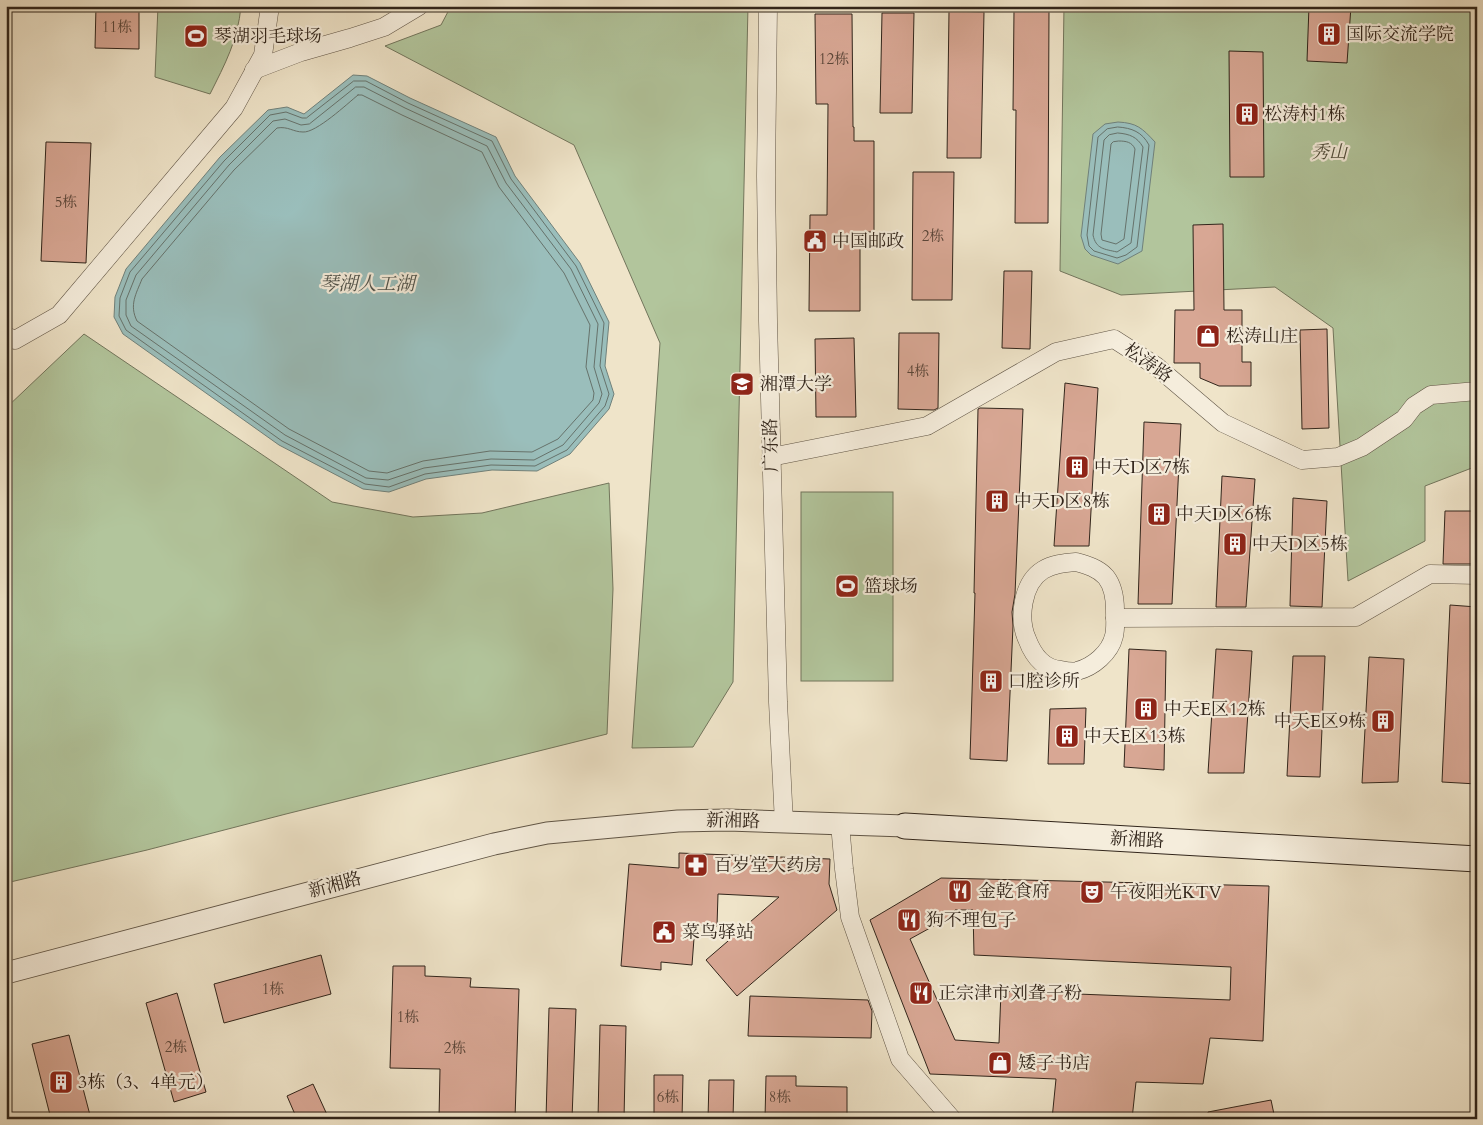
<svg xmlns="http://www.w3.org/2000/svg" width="1483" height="1125" font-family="Cardo,'Noto Serif SC',serif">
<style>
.green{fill:#b2c59c;stroke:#72755c}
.water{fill:#9abebb;stroke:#70817b}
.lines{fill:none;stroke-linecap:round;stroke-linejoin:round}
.shore{stroke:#66726b;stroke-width:1}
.building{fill:#d8a794;stroke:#31251b;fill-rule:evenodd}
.minor-casing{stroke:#605546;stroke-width:19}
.tertiary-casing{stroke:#605546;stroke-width:23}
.secondary-casing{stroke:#31251b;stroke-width:27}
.minor{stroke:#f5eddc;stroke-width:18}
.tertiary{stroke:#f5eddc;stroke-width:21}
.secondary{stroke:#f5eddc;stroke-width:25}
.labels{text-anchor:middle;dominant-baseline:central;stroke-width:4.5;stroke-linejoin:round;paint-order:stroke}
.number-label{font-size:15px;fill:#5b4639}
.poi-label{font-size:18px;fill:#31251b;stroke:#f5eddc;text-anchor:start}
.park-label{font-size:18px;font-style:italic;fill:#514d3b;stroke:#f5eddc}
.street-label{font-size:18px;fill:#31251b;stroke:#f5eddc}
.water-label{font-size:19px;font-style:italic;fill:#50534b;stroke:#f5eddc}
</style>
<rect width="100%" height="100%" fill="#efe4c9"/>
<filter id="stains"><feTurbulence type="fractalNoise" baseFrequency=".004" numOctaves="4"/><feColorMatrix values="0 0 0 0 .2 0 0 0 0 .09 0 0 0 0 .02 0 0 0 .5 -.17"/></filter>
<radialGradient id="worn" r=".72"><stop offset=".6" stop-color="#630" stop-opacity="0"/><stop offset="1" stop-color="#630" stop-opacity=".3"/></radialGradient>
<!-- green -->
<g class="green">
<path d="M158 6H241C238 40 225 64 210 94L155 77Z"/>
<path d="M451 6H748L733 682 693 747 632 748 660 343 574 145 385 46 441 25Z"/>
<path d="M1064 6H1477V466L1425 486V541L1348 581 1333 328 1275 287 1121 295 1060 271Z"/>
<path d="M84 334 332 502 413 517 482 513 609 483 613 589 607 734 286 814 147 850 6 883V408Z"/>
<rect x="801" y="492" width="92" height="189"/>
</g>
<!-- water -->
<g class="water">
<path d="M353 75 367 76 410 98 496 137 515 176 580 263 609 322 605 366 614 394 609 409 570 454 537 471 492 470 426 479 389 492 363 489 279 445 123 334 114 317 115 297 126 269 220 157 268 110 287 107 304 114Z"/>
<path d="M1118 122C1137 123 1142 128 1155 142L1142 251 1118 264 1091 255 1085 249 1081 236 1093 134 1105 124Z"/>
</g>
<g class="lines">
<!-- shore -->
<g class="shore">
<path d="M354 81H366L408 103 492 141 511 179 576 266 604 323 600 366 609 394 605 406 567 450 535 466 491 465 425 474 389 487 365 484 282 441 126 330 119 316 120 298 130 272 224 161 270 115 286 112 302 118H306Z"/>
<path d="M356 87H364L405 108 487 146 506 183 571 269 598 324 594 367 602 394 599 403 563 445 534 460 491 459 424 468 388 480 366 478 285 435 131 326 126 315V300L136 275 229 165 273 121 285 119 301 125 309 124Z"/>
<path d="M358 95H362L402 115 482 152 499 187 564 273 590 325 586 367 594 393 593 400 558 439 532 452 490 451 423 461 387 473 369 471 289 429 137 321C129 305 136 294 142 279L234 170 277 128C288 126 293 132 303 132 316 133 347 104 358 95Z"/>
<path d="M1118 127C1132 128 1142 132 1149 145L1137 247 1126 255 1117 258 1094 251 1089 246 1087 235 1098 137 1107 129Z"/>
<path d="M1118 133C1130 134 1137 137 1143 147L1131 243 1117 252C1104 249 1096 249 1093 235L1104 140 1109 135Z"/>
<path d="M1119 141C1126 141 1132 142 1135 149L1124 239 1116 244 1102 240 1101 234 1111 144 1113 142Z"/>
</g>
</g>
<!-- building -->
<g class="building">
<path d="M96 6H139V49L95 48Z"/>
<path d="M1309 6H1351L1347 63 1307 61Z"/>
<path d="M1014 10 1049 11 1048 223H1015L1016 110H1013Z"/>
<path d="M949 11 984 12 981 158H947Z"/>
<path d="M882 13H914L912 113H880Z"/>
<path d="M815 14H852L853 127H854V141H874V232H860V311H809L810 215H827L828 104H816Z"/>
<path d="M1229 51 1263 52 1264 177H1230Z"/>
<path d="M46 142 91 143 86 263 41 261Z"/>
<path d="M913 172H954L952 300H912Z"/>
<path d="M1223 224 1224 310H1242V362H1251V386H1219L1200 378V363H1174L1175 310H1194L1193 225Z"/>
<path d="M1004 271H1032L1030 349 1002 348Z"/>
<path d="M1327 329 1329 428 1302 429 1300 330Z"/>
<path d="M899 333H939L938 408 934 410 898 409Z"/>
<path d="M854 338 856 417H816L815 339Z"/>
<path d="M1065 383 1098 388 1089 546H1054Z"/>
<path d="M980 408 1023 409 1015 594 1012 612 1013 626 1007 761 970 759 975 593H974L978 409Z"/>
<path d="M1144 422 1181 424 1172 604H1138Z"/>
<path d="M1222 476 1255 479 1246 607H1216Z"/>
<path d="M1293 498 1327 501 1322 607 1290 606Z"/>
<path d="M1445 511H1477V564H1443Z"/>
<path d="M1450 605 1477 607V784L1442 782Z"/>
<path d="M1129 649 1166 651 1164 770 1124 767Z"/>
<path d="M1216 649 1252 651 1244 773H1208Z"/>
<path d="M1293 656H1325L1320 777 1287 776Z"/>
<path d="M1369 657 1404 659 1398 782 1362 783Z"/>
<path d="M1086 708 1084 764H1048L1050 709Z"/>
<path d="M679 853 830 859 829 884 837 910 737 996 706 960 779 897 718 894 717 926 695 925 692 965 661 962V970L621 966 629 864 679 868Z"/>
<path d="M941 878 1269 886 1263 1041 1210 1038 1203 1084 1136 1082 1132 1119H1052L1056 1079 930 1074 870 920ZM955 910H973L974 955 1231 967 1230 1000 1001 991 999 1043 955 1040 910 939 950 917Z"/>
<path d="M321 955 331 994 224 1023 214 984Z"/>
<path d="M393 966H425V976L471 978 470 987 519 989 515 1119H439L440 1069 390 1068Z"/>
<path d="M177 993 206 1092 174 1102 146 1003Z"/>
<path d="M750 996 868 1000 872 1011 871 1038 748 1036Z"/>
<path d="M549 1008 576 1009 572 1119H546Z"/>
<path d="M600 1025 626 1026 624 1119H598Z"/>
<path d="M69 1035 91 1119H51L32 1044Z"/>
<path d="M654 1075H683L682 1119H654Z"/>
<path d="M766 1076H796V1086L847 1087V1119H765Z"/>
<path d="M709 1080H734L733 1119H708Z"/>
<path d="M313 1084 329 1119H297L287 1096Z"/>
<path d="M1271 1100 1275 1119H1208V1112Z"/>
</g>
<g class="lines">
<!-- minor casing -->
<g class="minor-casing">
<g id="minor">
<path d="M768 6 766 176 768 321 778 702 784 823"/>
<path d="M254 70 301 52 350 38 384 27 419 6"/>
<path d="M6 336 15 340 59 315 234 108 263 55 270 6"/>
<path d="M771 457 927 426 1056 352 1114 339 1156 366 1223 423 1302 460 1338 457 1362 447 1404 419 1414 406 1431 395 1477 391"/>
<path d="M1076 562C1087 565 1098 568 1106 577 1113 586 1115 599 1115 610 1115 618 1116 628 1114 636 1110 653 1093 667 1077 671 1072 672 1066 671 1061 670 1043 669 1033 655 1027 639 1018 619 1022 583 1043 570 1053 564 1064 563 1076 562Z"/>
<path d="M1115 618 1356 617 1430 574 1477 575"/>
<path d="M840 824 844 869 850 917 900 1059 952 1119"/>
</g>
</g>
<!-- tertiary casing -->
<g class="tertiary-casing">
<path id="tertiary" d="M6 973 494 844 547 833 678 821 728 820 905 826"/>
</g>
<!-- secondary casing -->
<g class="secondary-casing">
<path id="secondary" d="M905 826 1477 859"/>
</g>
<!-- minor -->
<use href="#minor" class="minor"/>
<!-- tertiary -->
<use href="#tertiary" class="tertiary"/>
<!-- secondary -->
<use href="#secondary" class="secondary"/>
</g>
<!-- icons -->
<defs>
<g id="building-square" transform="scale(1.25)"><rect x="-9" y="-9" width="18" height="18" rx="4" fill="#8f2418" stroke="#f5eddc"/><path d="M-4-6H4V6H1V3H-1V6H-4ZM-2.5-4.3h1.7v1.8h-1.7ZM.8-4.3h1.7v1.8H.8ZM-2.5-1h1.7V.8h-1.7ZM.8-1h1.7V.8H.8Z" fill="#fff"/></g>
<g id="stadium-square" transform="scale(1.25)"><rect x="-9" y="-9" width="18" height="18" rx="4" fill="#8f2418" stroke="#f5eddc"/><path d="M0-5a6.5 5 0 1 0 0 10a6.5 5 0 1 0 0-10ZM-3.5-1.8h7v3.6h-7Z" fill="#fff"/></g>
<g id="civic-square" transform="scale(1.25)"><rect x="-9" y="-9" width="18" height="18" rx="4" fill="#8f2418" stroke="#f5eddc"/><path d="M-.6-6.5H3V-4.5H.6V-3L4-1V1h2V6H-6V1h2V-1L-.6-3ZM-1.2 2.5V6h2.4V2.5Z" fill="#fff"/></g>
<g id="shop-square" transform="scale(1.25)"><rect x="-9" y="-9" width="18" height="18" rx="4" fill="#8f2418" stroke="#f5eddc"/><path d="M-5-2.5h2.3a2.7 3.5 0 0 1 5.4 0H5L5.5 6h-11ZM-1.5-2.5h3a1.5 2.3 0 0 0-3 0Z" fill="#fff"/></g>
<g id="university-square" transform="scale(1.25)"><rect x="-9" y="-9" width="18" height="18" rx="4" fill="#8f2418" stroke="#f5eddc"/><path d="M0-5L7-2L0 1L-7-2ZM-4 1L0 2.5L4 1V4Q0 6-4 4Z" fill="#fff"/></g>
<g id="pharmacy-square" transform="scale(1.25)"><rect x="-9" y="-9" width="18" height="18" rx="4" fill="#8f2418" stroke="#f5eddc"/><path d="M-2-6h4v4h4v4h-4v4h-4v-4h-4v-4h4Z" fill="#fff"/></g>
<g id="restaurant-square" transform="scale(1.25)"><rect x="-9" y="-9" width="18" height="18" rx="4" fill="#8f2418" stroke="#f5eddc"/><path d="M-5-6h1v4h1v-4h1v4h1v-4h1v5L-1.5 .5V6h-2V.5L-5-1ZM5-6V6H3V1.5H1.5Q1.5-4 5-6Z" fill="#fff"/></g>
<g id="theatre-square" transform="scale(1.25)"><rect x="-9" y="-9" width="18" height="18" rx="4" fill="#8f2418" stroke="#f5eddc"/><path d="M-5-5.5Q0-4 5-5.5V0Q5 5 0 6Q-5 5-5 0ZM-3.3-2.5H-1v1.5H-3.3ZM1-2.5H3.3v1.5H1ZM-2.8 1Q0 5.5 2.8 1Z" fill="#fff"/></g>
</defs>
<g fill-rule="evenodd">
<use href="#building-square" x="1329" y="34"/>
<use href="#stadium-square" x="196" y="36"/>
<use href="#building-square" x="1247" y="114"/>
<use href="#civic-square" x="815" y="241"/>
<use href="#shop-square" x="1208" y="336"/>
<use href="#university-square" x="742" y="384"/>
<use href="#building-square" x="1077" y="467"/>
<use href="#building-square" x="997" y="501"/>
<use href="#building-square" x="1159" y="514"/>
<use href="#building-square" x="1235" y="544"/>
<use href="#stadium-square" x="847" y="586"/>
<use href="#building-square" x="991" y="681"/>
<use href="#building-square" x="1146" y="709"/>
<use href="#building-square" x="1383" y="721"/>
<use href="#building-square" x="1067" y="736"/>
<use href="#pharmacy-square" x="696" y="865"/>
<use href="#restaurant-square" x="960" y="891"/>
<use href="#theatre-square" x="1092" y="892"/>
<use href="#restaurant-square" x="909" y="920"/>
<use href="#civic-square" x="664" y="932"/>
<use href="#restaurant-square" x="921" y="993"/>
<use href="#shop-square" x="1000" y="1063"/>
<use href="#building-square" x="61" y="1082"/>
</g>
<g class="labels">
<!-- number labels -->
<g class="number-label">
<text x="117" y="27">11栋</text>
<text x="834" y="59">12栋</text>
<text x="66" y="202">5栋</text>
<text x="933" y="236">2栋</text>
<text x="918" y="371">4栋</text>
<text x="273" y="989">1栋</text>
<text x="408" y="1017">1栋</text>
<text x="176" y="1047">2栋</text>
<text x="455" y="1048">2栋</text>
<text x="668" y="1097">6栋</text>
<text x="780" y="1097">8栋</text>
</g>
<!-- poi labels -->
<g class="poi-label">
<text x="1346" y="34">国际交流学院</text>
<text x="214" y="36">琴湖羽毛球场</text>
<text x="1264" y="114">松涛村1栋</text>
<text x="832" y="241">中国邮政</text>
<text x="1226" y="336">松涛山庄</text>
<text x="760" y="384">湘潭大学</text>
<text x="1094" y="467">中天D区7栋</text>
<text x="1014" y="501">中天D区8栋</text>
<text x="1176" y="514">中天D区6栋</text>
<text x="1252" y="544">中天D区5栋</text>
<text x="864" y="586">篮球场</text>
<text x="1008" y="681">口腔诊所</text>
<text x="1164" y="709">中天E区12栋</text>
<text x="1366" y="721" text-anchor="end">中天E区9栋</text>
<text x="1084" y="736">中天E区13栋</text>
<text x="714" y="865">百岁堂大药房</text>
<text x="978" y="891">金乾食府</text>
<text x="1110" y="892">午夜阳光KTV</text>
<text x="926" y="920">狗不理包子</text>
<text x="682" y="932">菜鸟驿站</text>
<text x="938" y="993">正宗津市刘聋子粉</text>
<text x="1018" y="1063">矮子书店</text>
<text x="78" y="1082">3栋（3、4单元）</text>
</g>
<!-- park labels -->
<g class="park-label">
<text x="1329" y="152">秀山</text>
</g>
<!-- street labels -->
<g class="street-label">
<text transform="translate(1148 363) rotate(35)">松涛路</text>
<text transform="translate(771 445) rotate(-91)">广东路</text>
<text transform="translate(733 821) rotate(1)">新湘路</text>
<text transform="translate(1137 840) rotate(3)">新湘路</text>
<text transform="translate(335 885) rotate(-15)">新湘路</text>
</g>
<!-- water labels -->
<g class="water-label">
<text x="367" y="284">琴湖人工湖</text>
</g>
</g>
<!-- margin -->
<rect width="1483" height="1125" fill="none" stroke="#efe4c9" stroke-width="25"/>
<rect x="8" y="8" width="1468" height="1110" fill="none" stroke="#31251b" stroke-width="2.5"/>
<rect x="12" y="12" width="1458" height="1100" fill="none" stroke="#31251b"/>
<rect width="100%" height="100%" filter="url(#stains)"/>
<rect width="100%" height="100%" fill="url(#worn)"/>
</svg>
